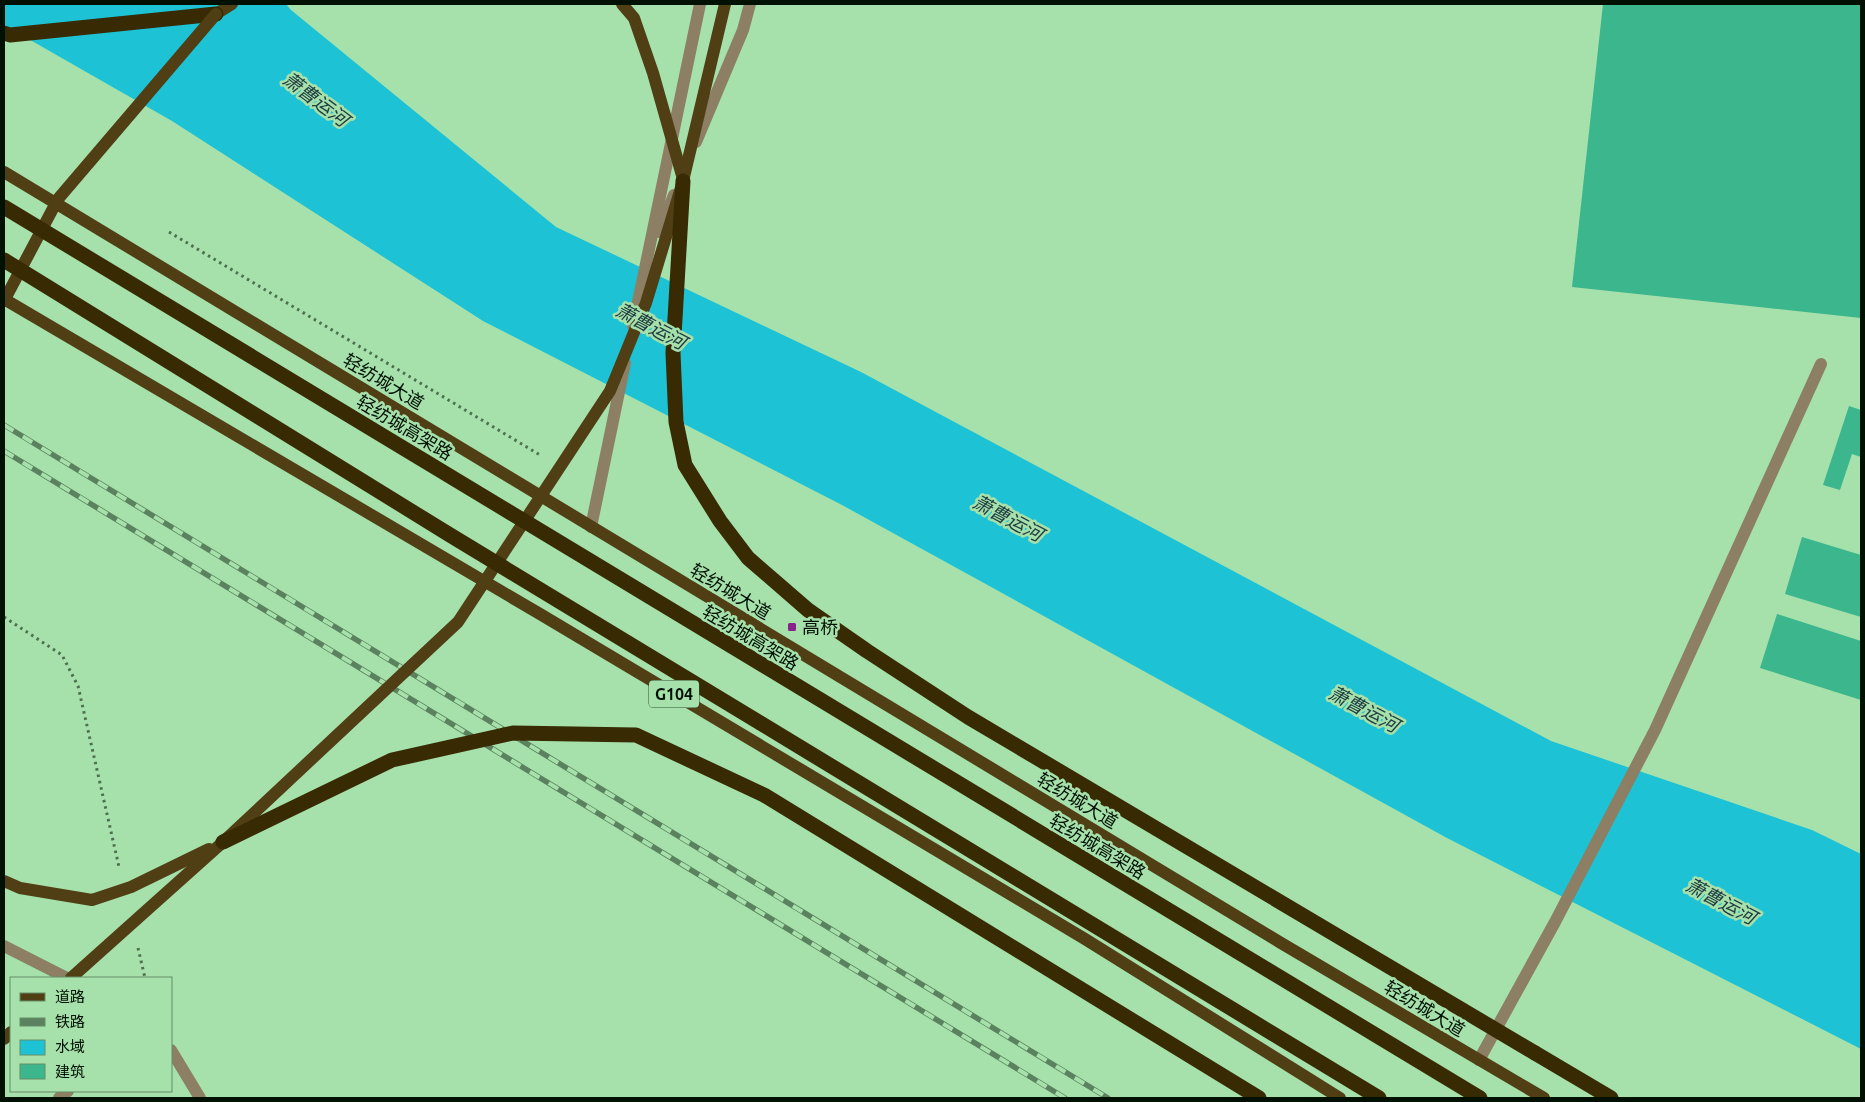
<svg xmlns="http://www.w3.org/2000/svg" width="1865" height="1102" font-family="Ubuntu,'Noto Sans SC',sans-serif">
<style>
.water{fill:#1dc3d5}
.building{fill:#3bb68d}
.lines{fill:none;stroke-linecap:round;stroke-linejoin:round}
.path{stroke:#4d7050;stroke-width:3;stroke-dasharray:2.5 4;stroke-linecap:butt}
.minor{stroke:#8c7f64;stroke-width:12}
.major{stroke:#503f14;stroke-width:12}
.highway{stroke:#382a03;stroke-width:15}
.rail-casing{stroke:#5b825e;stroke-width:5.5}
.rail{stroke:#a6e0ab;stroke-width:4;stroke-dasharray:11;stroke-linecap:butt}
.major-bridge{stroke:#503f14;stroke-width:12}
.highway-bridge{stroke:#382a03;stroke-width:15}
.poi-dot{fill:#88238b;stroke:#a6e0ab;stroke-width:2}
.labels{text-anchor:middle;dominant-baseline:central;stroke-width:5;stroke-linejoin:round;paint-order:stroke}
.shield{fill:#a6e0ab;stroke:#324e35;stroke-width:1}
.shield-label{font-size:16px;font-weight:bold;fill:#001002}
.street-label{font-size:18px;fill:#001002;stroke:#a6e0ab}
.poi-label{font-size:18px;fill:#001002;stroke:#a6e0ab;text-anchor:start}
.water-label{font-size:19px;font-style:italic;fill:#203e42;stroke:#a6e0ab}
</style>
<rect width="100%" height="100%" fill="#a6e0ab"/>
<!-- water -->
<path class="water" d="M4 4H286L291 10 556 227 861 372 1551 741 1812 830 1861 854V1049L1447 838 842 505 483 321 172 121 4 25Z"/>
<!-- building -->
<g class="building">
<path d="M1603 4H1861V318L1572 287Z"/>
<path d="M1849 406 1861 410V457L1852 454 1840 490 1823 485Z"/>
<path d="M1802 537 1861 555V617L1785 594Z"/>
<path d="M1777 614 1861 641V700L1760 668Z"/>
</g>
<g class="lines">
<!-- path -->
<g class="path">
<path d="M169 232 540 455"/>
<path d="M4 617 62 655 78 686 119 867"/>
<path d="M138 948 145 978"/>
</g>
<!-- minor -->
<g class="minor">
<path d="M696 142 743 30 750 4"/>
<path d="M659 232 674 195"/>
<path d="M633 326 700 4"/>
<path d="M591 527 625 363"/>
<path d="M4 946 67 978"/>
<path d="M171 1050 200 1098"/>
<path d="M1479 1060 1555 922 1655 730 1821 364"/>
<path d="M59 1098 68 1091"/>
</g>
<!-- major -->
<g class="major">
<path d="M216 14 232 4"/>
<path d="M4 172 1281 943 1544 1098"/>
<path d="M4 299 540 614 1085 939 1340 1098"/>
<path d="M4 1039 11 1032"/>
</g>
<!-- highway -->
<g class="highway">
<path d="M4 33 10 35 216 14"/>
<path d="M1535 1053 1611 1098"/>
</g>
<!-- rail casing -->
<g class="rail-casing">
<g id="rail">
<path d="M4 425 1108 1098"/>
<path d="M4 451 1065 1098"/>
</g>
</g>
<!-- rail -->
<use href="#rail" class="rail"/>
<!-- major-bridge -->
<g class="major-bridge">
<path d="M622 4 634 18 653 73 683 179"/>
<path d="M4 301 58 199 216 14"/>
<path d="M4 881 20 888 92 900 131 887 209 849"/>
<path d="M71 978 223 842 458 622 610 391 646 303 683 181 725 4"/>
</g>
<!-- highway-bridge -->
<g class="highway-bridge">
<path d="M683 181 673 353 676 422 685 465 720 521 748 558 808 610 867 651 968 717 1535 1053"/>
<path d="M4 207 1480 1098"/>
<path d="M4 260 450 535 1379 1098"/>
<path d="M223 842 392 760 513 733 636 735 764 795 1259 1098"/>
</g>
</g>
<!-- markers -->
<rect class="poi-dot" x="787" y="622" width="10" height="10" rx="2.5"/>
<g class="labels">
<!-- shield labels -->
<rect class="shield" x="649" y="680.5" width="50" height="27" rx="4"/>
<g class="shield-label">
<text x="674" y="694">G104</text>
</g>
<!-- street labels -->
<g class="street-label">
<text transform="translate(384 381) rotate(31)">轻纺城大道</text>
<text transform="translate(405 427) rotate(31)">轻纺城高架路</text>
<text transform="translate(731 591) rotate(31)">轻纺城大道</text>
<text transform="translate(751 637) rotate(31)">轻纺城高架路</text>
<text transform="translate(1078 800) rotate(31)">轻纺城大道</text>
<text transform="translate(1098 846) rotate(31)">轻纺城高架路</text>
<text transform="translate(1425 1008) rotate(31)">轻纺城大道</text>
</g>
<!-- poi labels -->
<g class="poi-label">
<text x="802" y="627">高桥</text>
</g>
<!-- water labels -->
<g class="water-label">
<text transform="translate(316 99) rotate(37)">萧曹运河</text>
<text transform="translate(651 326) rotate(28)">萧曹运河</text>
<text transform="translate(1008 518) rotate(28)">萧曹运河</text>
<text transform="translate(1364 709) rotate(28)">萧曹运河</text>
<text transform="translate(1721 901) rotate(28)">萧曹运河</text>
</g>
</g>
<!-- border -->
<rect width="1865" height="1102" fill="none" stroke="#001002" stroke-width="10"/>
<!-- legend -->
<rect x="10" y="977" width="162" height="115" fill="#a6e0ab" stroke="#648d67"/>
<rect x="20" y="993" width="25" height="8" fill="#503f14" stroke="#648d67"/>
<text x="55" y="1002" font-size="15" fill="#001002">道路</text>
<rect x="20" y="1018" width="25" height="8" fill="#5b825e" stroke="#648d67"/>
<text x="55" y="1027" font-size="15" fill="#001002">铁路</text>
<rect x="20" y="1040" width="25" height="15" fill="#1dc3d5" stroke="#648d67"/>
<text x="55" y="1052" font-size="15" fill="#001002">水域</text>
<rect x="20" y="1064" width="25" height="15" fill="#3bb68d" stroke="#648d67"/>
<text x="55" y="1077" font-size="15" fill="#001002">建筑</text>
</svg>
